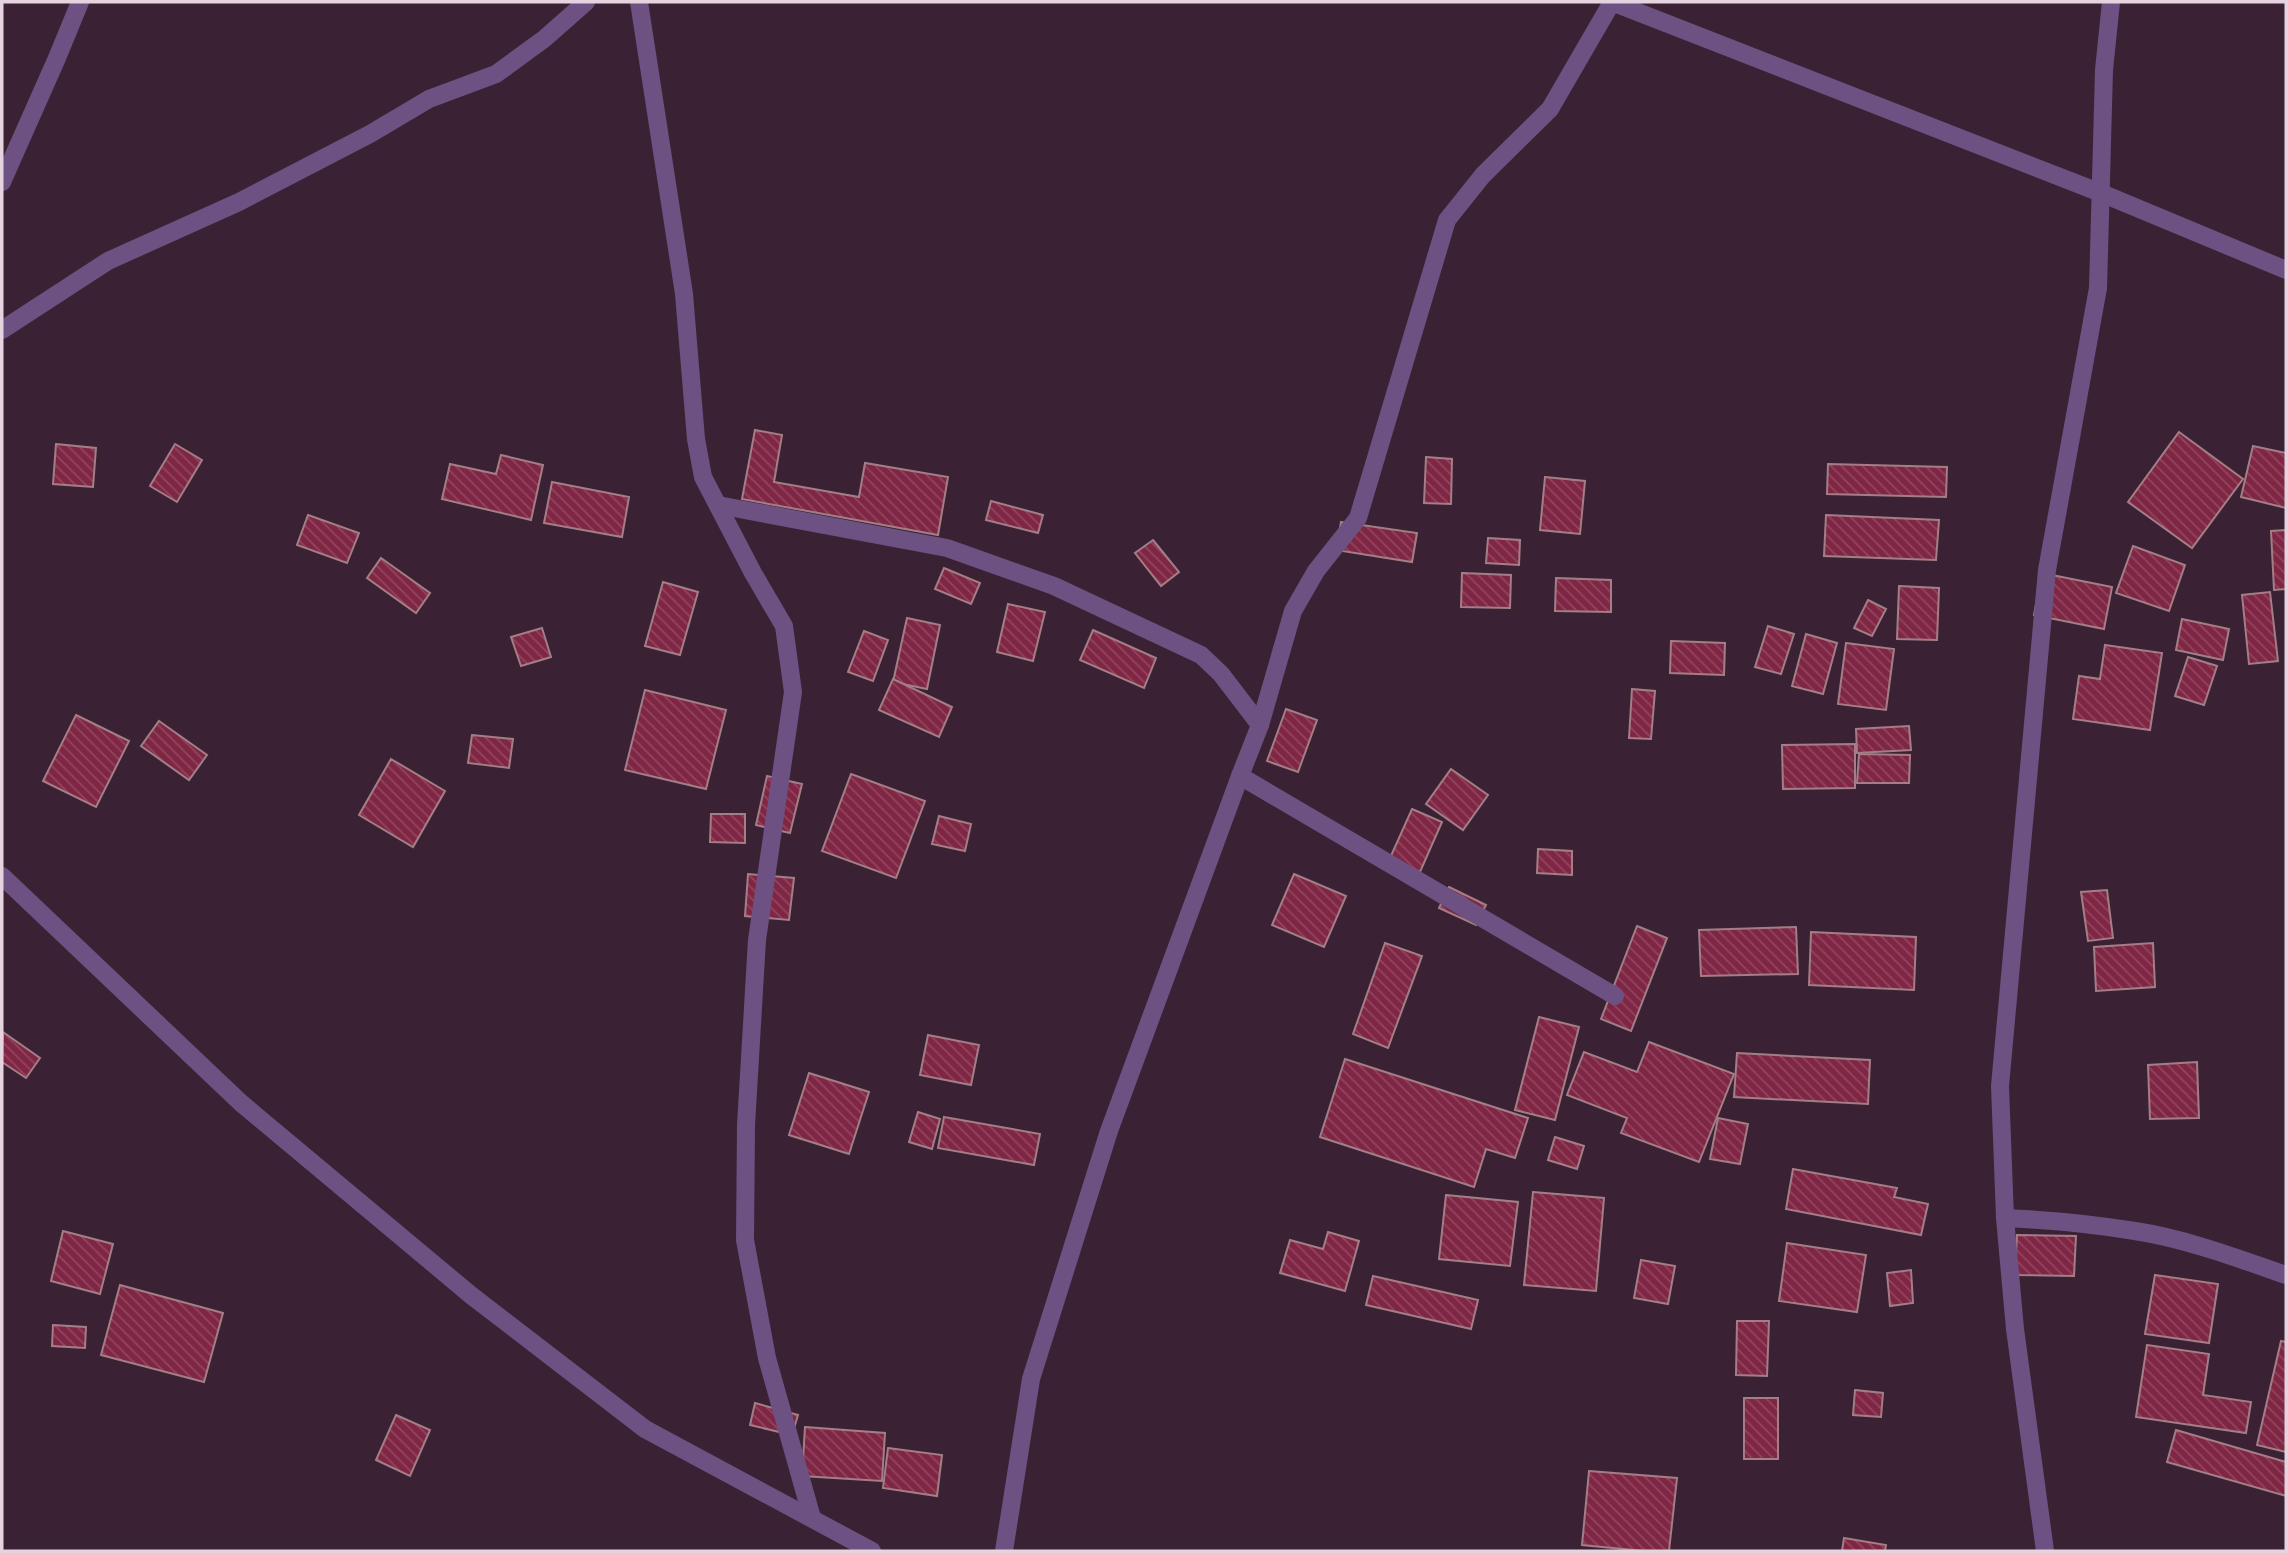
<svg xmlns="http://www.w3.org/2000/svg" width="2288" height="1553" font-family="'Alegreya Sans',sans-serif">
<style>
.building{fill:url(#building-back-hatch);stroke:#a37e86;stroke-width:2}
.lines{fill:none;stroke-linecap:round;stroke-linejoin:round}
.minor{stroke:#6d5182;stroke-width:18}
</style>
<defs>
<pattern id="building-back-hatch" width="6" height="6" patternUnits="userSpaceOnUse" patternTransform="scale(1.75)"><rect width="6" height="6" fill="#7f2644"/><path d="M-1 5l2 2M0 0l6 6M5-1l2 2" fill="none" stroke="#91455f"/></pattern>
</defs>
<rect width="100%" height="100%" fill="#3a2234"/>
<!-- building -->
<g class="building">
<path d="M755 430 782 435 774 482 859 497 865 463 948 477 938 535 742 499Z"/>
<path d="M2179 432 2243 479 2192 548 2128 502Z"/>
<path d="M56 444 96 448 93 487 53 484Z"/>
<path d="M175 444 202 460 177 502 150 486Z"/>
<path d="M2253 446 2286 453V508L2241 497Z"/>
<path d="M501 455 543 465 531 520 442 499 450 464 496 474Z"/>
<path d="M1426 457 1452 459 1451 504 1424 503Z"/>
<path d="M1828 464 1947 467 1946 497 1827 494Z"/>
<path d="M1545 477 1585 481 1580 534 1540 530Z"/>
<path d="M552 482 629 497 622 537 544 523Z"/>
<path d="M991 501 1043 515 1038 533 986 520Z"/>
<path d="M308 515 359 533 347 563 297 545Z"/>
<path d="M1826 515 1939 520 1936 560 1824 556Z"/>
<path d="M1341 522 1417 533 1412 562 1336 550Z"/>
<path d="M2286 530V589L2274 590 2271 531Z"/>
<path d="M1488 538 1520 540 1519 565 1486 563Z"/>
<path d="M1153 540 1179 572 1161 586 1135 553Z"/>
<path d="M2133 546 2185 565 2169 611 2116 593Z"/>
<path d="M381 558 430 593 416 613 367 578Z"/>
<path d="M944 568 980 583 971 604 935 589Z"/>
<path d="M1462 573 1511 575 1510 608 1461 607Z"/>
<path d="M2042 573 2112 587 2104 629 2034 615Z"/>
<path d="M1556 578 1611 580V612L1555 611Z"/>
<path d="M663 582 698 592 680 655 645 646Z"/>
<path d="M1899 586 1939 588 1937 640 1897 639Z"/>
<path d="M2270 592 2278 661 2249 664 2242 595Z"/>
<path d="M1868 600 1886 609 1872 636 1854 628Z"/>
<path d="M1008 604 1045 612 1033 661 997 652Z"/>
<path d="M907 618 940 625 927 689 893 682Z"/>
<path d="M2182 619 2229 629 2223 660 2176 650Z"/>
<path d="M1768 626 1794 634 1781 674 1755 667Z"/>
<path d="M542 628 551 657 521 666 511 637Z"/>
<path d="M1093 630 1156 658 1144 688 1080 660Z"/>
<path d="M864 631 888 640 873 681 848 672Z"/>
<path d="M1806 634 1837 643 1823 694 1792 686Z"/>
<path d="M1671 641 1725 643 1724 675 1670 673Z"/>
<path d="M1846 643 1894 649 1886 710 1838 704Z"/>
<path d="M2105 645 2162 653 2150 730 2073 719 2079 676 2100 679Z"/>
<path d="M2188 657 2217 666 2204 705 2175 696Z"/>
<path d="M893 679 952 707 939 737 879 710Z"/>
<path d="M1632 689 1655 691 1651 739 1629 738Z"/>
<path d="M645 690 726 710 706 789 625 770Z"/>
<path d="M1286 709 1317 720 1298 772 1267 761Z"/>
<path d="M76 715 129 741 96 807 43 781Z"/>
<path d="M159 721 207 755 189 780 141 746Z"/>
<path d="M1909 726 1911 750 1857 753 1856 729Z"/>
<path d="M472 735 513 739 509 768 468 763Z"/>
<path d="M1855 744V788L1783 789 1782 745Z"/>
<path d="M1859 754 1910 755 1909 783H1857Z"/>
<path d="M391 759 445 791 413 847 359 815Z"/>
<path d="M1451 769 1488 795 1463 830 1426 804Z"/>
<path d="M851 774 925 801 896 878 822 851Z"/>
<path d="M767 776 802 784 790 833 756 825Z"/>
<path d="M1412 809 1442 822 1420 872 1390 858Z"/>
<path d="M711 814H745V843L710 842Z"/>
<path d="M939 816 971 824 965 851 932 844Z"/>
<path d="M1538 849 1572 851V875L1537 873Z"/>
<path d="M748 874 794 878 789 920 745 916Z"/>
<path d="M1294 874 1346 896 1324 947 1272 925Z"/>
<path d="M1449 887 1486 905 1476 925 1439 908Z"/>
<path d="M2107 890 2113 938 2088 941 2081 892Z"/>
<path d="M1637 926 1667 938 1631 1031 1601 1019Z"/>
<path d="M1796 927 1798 974 1701 976 1699 930Z"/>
<path d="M1811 932 1916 937 1914 990 1809 985Z"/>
<path d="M1385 943 1422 956 1388 1048 1353 1034Z"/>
<path d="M2153 943 2155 987 2096 991 2094 947Z"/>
<path d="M1539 1017 1579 1027 1555 1120 1515 1110Z"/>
<path d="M3 1032 40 1058 26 1078 2 1062Z"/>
<path d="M928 1035 979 1045 971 1085 920 1075Z"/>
<path d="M1649 1042 1734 1074 1699 1162 1621 1133 1627 1118 1567 1095 1584 1052 1637 1072Z"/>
<path d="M1737 1053 1870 1060 1868 1104 1734 1097Z"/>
<path d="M1345 1059 1528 1118 1515 1158 1486 1149 1474 1187 1320 1137Z"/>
<path d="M2197 1062 2199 1118 2150 1119 2148 1065Z"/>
<path d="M809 1073 869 1092 849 1154 789 1135Z"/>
<path d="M918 1112 940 1119 932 1149 909 1142Z"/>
<path d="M944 1117 1040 1134 1034 1165 938 1148Z"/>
<path d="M1718 1118 1748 1124 1740 1164 1710 1159Z"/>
<path d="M1555 1137 1584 1146 1577 1169 1548 1160Z"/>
<path d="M1793 1169 1897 1188 1894 1197 1928 1204 1921 1235 1786 1209Z"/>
<path d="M1533 1192 1604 1198 1596 1291 1524 1285Z"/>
<path d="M1446 1195 1518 1202 1510 1266 1439 1259Z"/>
<path d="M63 1231 113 1244 100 1294 51 1281Z"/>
<path d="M1328 1232 1359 1241 1345 1291 1280 1273 1290 1240 1323 1249Z"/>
<path d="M2017 1235 2076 1236 2074 1276 2015 1275Z"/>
<path d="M1787 1243 1866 1255 1857 1312 1779 1301Z"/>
<path d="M1641 1260 1675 1266 1668 1304 1634 1298Z"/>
<path d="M1911 1270 1913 1303 1890 1306 1887 1273Z"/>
<path d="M2155 1275 2218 1284 2209 1343 2145 1334Z"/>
<path d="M1373 1276 1478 1300 1471 1329 1366 1305Z"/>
<path d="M120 1285 223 1313 204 1382 101 1355Z"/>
<path d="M1737 1321H1769L1767 1376 1736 1375Z"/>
<path d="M53 1325 86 1327 85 1348 52 1346Z"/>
<path d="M2281 1341 2286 1342V1452L2257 1445Z"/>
<path d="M2147 1345 2209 1354 2203 1395 2251 1402 2246 1433 2136 1417Z"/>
<path d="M1855 1390 1883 1393 1881 1417 1853 1415Z"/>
<rect x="1744" y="1398" width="34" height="61"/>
<path d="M755 1403 798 1415 792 1435 750 1425Z"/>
<path d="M396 1415 430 1430 410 1476 376 1460Z"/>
<path d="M805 1427 885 1433 882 1481 802 1476Z"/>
<path d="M2176 1430 2286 1462V1496L2167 1462Z"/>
<path d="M888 1448 942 1455 937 1496 883 1488Z"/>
<path d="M1589 1471 1677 1478 1669 1551H1644L1582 1545Z"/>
<path d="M1844 1538 1886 1545 1885 1551H1842Z"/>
</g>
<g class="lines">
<!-- minor -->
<g class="minor">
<path d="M639 2 684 294 696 439 703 477 753 573 784 626 793 692 757 940 746 1125 745 1240 767 1358 812 1518"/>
<path d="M2 182 57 58 80 2"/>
<path d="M2 330 108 261 239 202 370 134 429 99 496 74 544 39 586 2"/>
<path d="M718 505 947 548 1054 586 1201 655 1221 674 1260 725"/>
<path d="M2 876 241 1103 472 1296 645 1429 872 1551"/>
<path d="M1615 996 1240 776 1260 725 1293 611 1316 571 1358 518 1447 220 1483 175 1550 109 1612 2 2101 193 2286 270"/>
<path d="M2005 1218C2049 1220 2092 1224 2135 1231 2187 1239 2237 1258 2286 1275"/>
<path d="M1004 1551 1031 1379 1109 1131 1240 776"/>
<path d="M2045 1551 2015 1329 2005 1218 2000 1086 2047 570 2098 288 2104 70 2111 2"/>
</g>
</g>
<!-- border -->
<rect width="2288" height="1553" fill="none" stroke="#e5d4df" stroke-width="7"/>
</svg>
